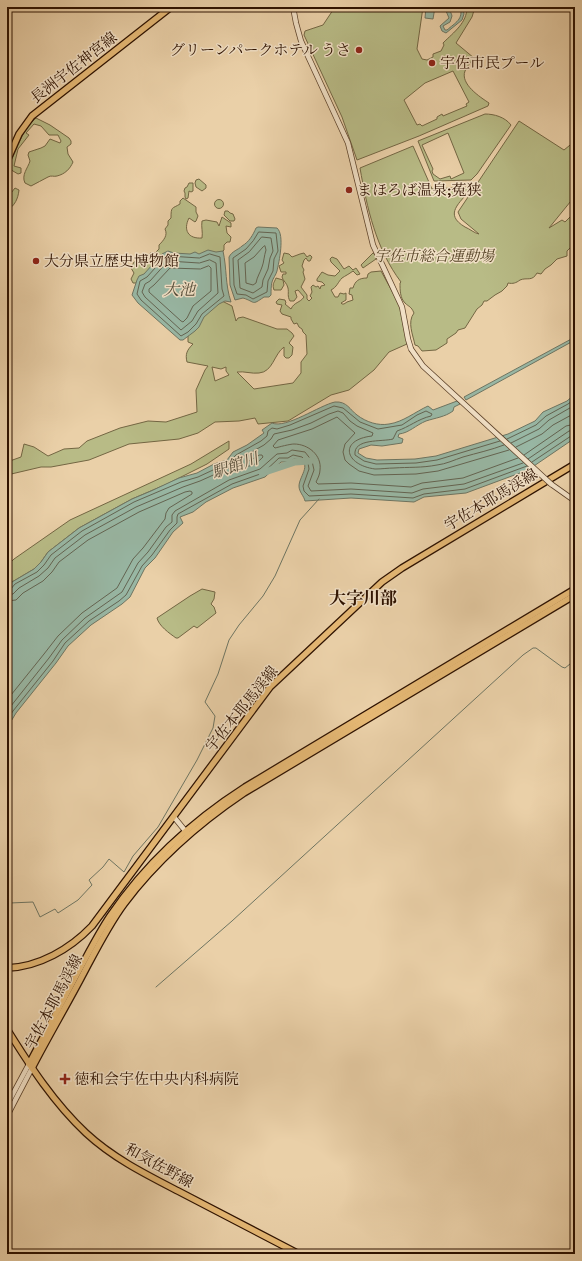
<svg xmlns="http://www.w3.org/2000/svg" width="582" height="1261" font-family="'IM FELL DW Pica','Noto Serif JP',serif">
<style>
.green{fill:#b8bb86;stroke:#736643;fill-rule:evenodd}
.water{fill:#98b7a4;stroke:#6e7562}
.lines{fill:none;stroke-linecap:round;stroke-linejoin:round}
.shore{stroke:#636452;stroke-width:1}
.stream{stroke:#6e7562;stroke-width:1}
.river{stroke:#98b7a4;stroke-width:7}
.minor-casing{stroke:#5d422a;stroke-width:6}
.major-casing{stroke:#2e1200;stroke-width:8}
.minor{stroke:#f1e0c6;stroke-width:4.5}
.major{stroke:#e5b874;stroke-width:5.5}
.minor-bridge-casing{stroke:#5d422a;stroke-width:6;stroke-linecap:butt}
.minor-bridge{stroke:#f1e0c6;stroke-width:4.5}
.poi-dot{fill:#8f2418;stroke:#f1e0c6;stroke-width:1.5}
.labels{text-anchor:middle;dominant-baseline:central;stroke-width:3;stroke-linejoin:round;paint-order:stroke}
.poi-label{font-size:15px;fill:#2e1200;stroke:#f1e0c6;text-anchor:start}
.street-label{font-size:15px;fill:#2e1200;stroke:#f1e0c6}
.park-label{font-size:15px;font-style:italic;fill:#574528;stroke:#f1e0c6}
.water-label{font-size:16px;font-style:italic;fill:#534c39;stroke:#f1e0c6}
.quarter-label{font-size:17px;font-weight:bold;fill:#2e1200;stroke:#f1e0c6}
</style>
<rect width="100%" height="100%" fill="#ead0a8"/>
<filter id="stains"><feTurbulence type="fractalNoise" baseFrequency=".005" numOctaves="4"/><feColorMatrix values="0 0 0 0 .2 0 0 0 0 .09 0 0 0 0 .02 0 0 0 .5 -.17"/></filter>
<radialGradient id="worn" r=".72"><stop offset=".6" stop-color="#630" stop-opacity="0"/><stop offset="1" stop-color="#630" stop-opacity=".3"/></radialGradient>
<!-- green -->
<g class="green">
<path d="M335 7H423L417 49 422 59 427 60 433 57V54L441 51 444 45 443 43C454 32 467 23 467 7H475L472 17 456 43 474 58C471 62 467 66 465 71 460 84 480 97 489 103L488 106 419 136 357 160 342 117 304 35 305 31 323 25ZM453 71 469 102 466 104 467 106 443 116 442 114 437 117V119L422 126 420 124 417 125 404 100 425 83Z"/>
<path d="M485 114C494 114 505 117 511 125L477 174 471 180 434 181 418 141ZM448 133 464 173 451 179 450 176 440 179 433 174 432 171 433 169 422 145Z"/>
<path d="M36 118 50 125 69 138 71 141V144L67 147 68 154 73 162C70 169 65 174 57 176 54 177 51 175 48 177 42 180 37 183 31 186L25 183C21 175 28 168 30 161L28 155 29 152 41 148 45 146 50 139 60 143 61 141 58 135H49L41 126 34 124 26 133 29 135 18 149 14 166 21 168V173L18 174 8 168 9 165C18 148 21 131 36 118Z"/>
<path d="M519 121 564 150 575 141V196L549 228 562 220 565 222 573 214H575V249L570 248 567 251V256L557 259 551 265 545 269 541 274 537 273C532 282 527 277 520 280 516 283 513 284 508 283L507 286 502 291 495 295 487 301H484L482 305 477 309 465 328 458 330 456 333 447 339V343L436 350 422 351 418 346 415 345C413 335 407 322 414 313 411 306 409 307 405 303 400 298 400 290 400 283L401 282C376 249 367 208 360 168L413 146 432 189 470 187 471 189C460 203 443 214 465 227 470 229 474 233 479 234L461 219 458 212Z"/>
<path d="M199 179 206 185V188L202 191 196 187 195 183 196 180Z"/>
<path d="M189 183H193V191L191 192 189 191 188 198 186 199 185 197V193L184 191 185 188 187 187Z"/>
<path d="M15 188 19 190C18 199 15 205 7 211V198Z"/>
<path d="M183 198 196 207V212L198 216 196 221 195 222 189 218C183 230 188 239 202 238 203 232 201 227 202 221L206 220 217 222 219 226 222 217 231 223V227L226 226 227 233 231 237 230 242H227L224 245V250L219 255 137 283H133L131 279 134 273 131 268 134 262 141 260 143 257 147 258 150 253H155L159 249V245C164 240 168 235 165 229L168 225V221L171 218C171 206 172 209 180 204V201Z"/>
<circle cx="219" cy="204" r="4.5"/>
<path d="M225 211H228L230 213 233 214 235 219 234 221H230L224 215Z"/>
<path d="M284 253 289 254 292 257 300 254 304 253 307 257 310 255 312 257 310 261H308L306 258 304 260 302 266 304 270 303 272 305 279 301 287 307 295V299L309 301 312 298 310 296 312 292 311 287 313 285 316 287 318 286 320 289 321 286 325 285 322 282 317 281V279L322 272 328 275 335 276 340 271 331 262 330 259 332 257 337 259 344 269 349 266 353 270 356 268 360 274 357 275 353 271C349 274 345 276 342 278 338 282 337 287 331 290L335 297H338L340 293 344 294 346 293V300L341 303 342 304H344L347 302 353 300 352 295 349 294 350 288H353C355 281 359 278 367 278L368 274 371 272 381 271 398 302 403 316 407 344 389 352 374 370 349 390 331 395 288 421 258 424 255 418 239 421 215 422 198 433 179 439 129 444 89 460 51 467H41L7 475V462L21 457 24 444 34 447 48 456 64 449 79 448 87 441 120 428 148 421 166 422 197 412 196 390 205 370 208 366 187 362C185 354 187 350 193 344L188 342V333L192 328 220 300 232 306 236 321 238 318 243 317 277 329H287L292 333 294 336 289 343 293 347 292 355 289 358H286L284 356V347C274 354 273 372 259 373 252 374 244 371 237 372L254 389 293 383 301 373V362L307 354 306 335 303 332 302 329 299 327 297 323 294 324 291 319V317L282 314 280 311 282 305 277 304 276 302 279 299 285 300 286 303 285 304 291 309C294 302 300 303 304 297L298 290 295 291 297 297 294 301H290C287 296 289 293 288 288 287 283 283 281 282 277L283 274H286V272H281L279 266 284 263 282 260ZM212 367 221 369 226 367V371L229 375 215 381Z"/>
<path d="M373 253 375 254 376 259 363 268 361 265Z"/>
<path d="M276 278 283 280 284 285 281 290H274C272 284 274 283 276 278Z"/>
<path d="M229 441V449L207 464 167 484 132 499 79 528 48 552 41 562 34 569 7 585V566L14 559 70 520 191 464Z"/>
<path d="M202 589 215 592 214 599 211 604 214 607 216 613 197 628 194 626 178 638H176C169 633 159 626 157 618L190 596Z"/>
</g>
<!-- water -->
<g class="water">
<path d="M426 7H435L433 19 425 18Z"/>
<path d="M442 7C447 7 451 11 452 16L450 22 443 26 445 30H447C455 23 464 19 460 7H463L464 14 462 20 446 33 442 31 440 26 449 18 446 11Z"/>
<path d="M258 227 277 228C285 235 279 262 277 271 276 275 273 278 272 282 271 286 271 291 271 295L269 297H264C251 306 256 302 243 298L235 300 230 285 229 257C232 251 238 250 242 246 249 242 253 235 256 228Z"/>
<path d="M208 250 216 252 223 251C227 269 225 284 231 302L225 301 219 304 204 317 199 327 195 331 183 340H180L138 303 132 295 137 280 139 276 144 274 162 254 168 251 174 253 190 254 195 252 199 254Z"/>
<path d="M575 337V340L466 400 464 397Z"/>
<path d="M575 394V438L528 470 466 493 424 497 414 502 351 498 305 501C304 496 299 492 299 486 299 476 315 461 294 459L290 462H281L265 477 233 488 206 502 193 512 180 517 183 523 173 532 155 558 145 568 130 597 122 604 91 625 68 646 56 663 16 713 7 728V589L12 582 34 569 41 562 48 552 79 528 132 499 151 491 179 478 197 473 214 464 227 460 233 452 247 445 264 433 262 430 272 423C286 429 320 405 335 402 347 401 350 410 357 415 366 422 378 426 389 424 403 422 415 412 428 406L433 410 457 401 460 404 454 407 453 411C445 417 435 418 426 421 416 425 409 433 399 434L398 437 403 439 402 443 382 446 371 445 359 449 358 453 366 458 377 460 415 459 436 456 508 434 535 421 543 412 567 401Z"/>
</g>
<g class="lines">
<!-- shore -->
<g class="shore">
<path d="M259 232 276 233 278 251 274 259 273 271 268 281 267 292 253 299 246 295 237 294 234 285 233 258 246 249 253 241Z"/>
<path d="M262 237 271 238 273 251 270 258 268 269 263 280 262 287 253 293 240 288 238 260 249 252Z"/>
<path d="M265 246 266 250C264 256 264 262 262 267 260 273 257 277 256 283L253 285 246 283 245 263 254 257 263 247Z"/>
<path d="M210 254 220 257 222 289 224 296 202 314 196 324 188 332 181 336 141 300 137 294 140 281 147 277 165 257 169 256 199 258Z"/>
<path d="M210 260 216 263 218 293 198 311 192 321 181 330 145 297 142 292 145 284 150 281 168 261 199 263Z"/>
<path d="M209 266 211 268V291L193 306 187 318 183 322 181 321 149 292V289L154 285 170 268 200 269Z"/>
<path d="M507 439 536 425 546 416 568 404 575 399"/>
<path d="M511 443 539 429 549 420 575 405"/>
<path d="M516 447 542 434 553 425 575 413"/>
<path d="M509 450 438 471 416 474 374 475 359 471 349 464 345 460 343 452 345 444 355 433 337 417 312 429 278 440 273 446 275 448C279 447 290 444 294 444 308 444 322 455 320 470 320 474 318 478 316 482L318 484 351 483 411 487 422 483 463 478 518 458"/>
<path d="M260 455H262L263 457C258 462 253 467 246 466V463Z"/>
<path d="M524 455 566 426 575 424"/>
<path d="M528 459 569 431 575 430"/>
<path d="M532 462 571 436 575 435"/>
<path d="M7 590H10L15 584 37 572 44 565 51 555 82 531 134 502 181 482 198 477 228 463 236 455 261 441 267 436 268 431 272 428 277 429 290 425 334 406 343 408 360 422 378 429 402 425 417 415 426 411 432 414 431 416C418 419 409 427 397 431L393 439C382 442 353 438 355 455L364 461 376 464 416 463 437 460 500 441"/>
<path d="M7 595 13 594 19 588 39 576 48 568 55 558 85 535 136 507 183 487 200 481 231 467 239 459 264 445 271 439 274 434 292 430 311 423 329 414 338 411 343 413 350 421 357 426 373 433 372 436C338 440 345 465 375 469 382 469 388 468 394 468 408 467 422 468 437 465 446 464 454 460 463 457 477 453 491 450 504 445"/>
<path d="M7 601 16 600 23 593 43 581 52 572 59 562 88 540 139 512 185 492 190 491 192 492V494L169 508 166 513 165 519 143 548 133 559 117 588 82 613 58 636 44 654 7 700"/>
<path d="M7 711 49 658 62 640 85 618 122 592 138 563 148 552 166 527 172 522V515L175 511 229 480 260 469 277 454 287 453 292 450 305 452 312 461 314 470 308 486 311 491 351 489 412 493 423 489 464 484 523 463"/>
<path d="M7 720 13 711 53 661 65 643 89 621 119 601 126 595 142 566 152 555 170 530 177 523V517L178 514 232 484 263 473 279 458H288L293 455 302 457 308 463 309 469 303 486 304 491 309 496 351 494 413 498 424 494 465 489 527 466"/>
</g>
<!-- stream -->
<g class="stream">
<path d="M7 898 10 903 33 902 40 917 55 909 58 913 78 900 92 885 89 880 103 867 109 859 124 872 133 856 158 827 197 760 213 728 215 716 205 702 218 674 229 640 239 625 263 596 275 576 300 520 319 499"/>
<path d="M156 987 232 921 523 655 533 648H536L562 667 565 668 575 660"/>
</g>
<!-- river -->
<path class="river" d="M262 473 295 462 310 461"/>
<!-- minor casing -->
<g class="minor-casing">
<g id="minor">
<path d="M293 7 296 23 301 41 348 143 373 245 402 307 408 339 411 349"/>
<path d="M551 484 575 501"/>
<path d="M174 817 187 833"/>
<path d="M7 1105 29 1064"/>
<path d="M7 1116 32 1068"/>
</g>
</g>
<!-- major casing -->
<g class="major-casing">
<g id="major">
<path d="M7 161 19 134 32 116 171 7"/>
<path d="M7 968C39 967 70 949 92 926L270 687 382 582 402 568 575 464"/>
<path d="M7 1029C30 1066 54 1103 86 1133 113 1158 145 1174 178 1191 218 1212 258 1233 299 1254"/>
<path d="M29 1064C45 1034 61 1004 77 974 88 954 98 934 110 916 146 863 192 821 245 787L575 589"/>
<path d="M32 1068C47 1039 64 1010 80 980 94 954 107 927 124 904 158 859 198 824 244 793L575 595"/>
</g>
</g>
<!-- minor -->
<use href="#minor" class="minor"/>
<!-- major -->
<use href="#major" class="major"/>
<!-- minor-bridge casing -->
<g class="minor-bridge-casing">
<path id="minor-bridge" d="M411 349 423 366 551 484"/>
</g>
<!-- minor-bridge -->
<use href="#minor-bridge" class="minor-bridge"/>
</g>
<!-- markers -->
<g class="poi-dot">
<circle cx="359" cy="50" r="4"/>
<circle cx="432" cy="63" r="4"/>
<circle cx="349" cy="190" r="4"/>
<circle cx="36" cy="261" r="4"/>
<path d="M63 1073h4v4h4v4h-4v4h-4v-4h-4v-4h4z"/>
</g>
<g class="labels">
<!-- poi labels -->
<g class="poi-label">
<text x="351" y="50" text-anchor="end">グリーンパークホテル うさ</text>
<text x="440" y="63">宇佐市民プール</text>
<text x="357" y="190">まほろば温泉;菟狭</text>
<text x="44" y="261">大分県立歴史博物館</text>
<text x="74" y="1079">徳和会宇佐中央内科病院</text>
</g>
<!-- street labels -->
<g class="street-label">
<text transform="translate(74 68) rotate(-38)">長洲宇佐神宮線</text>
<text transform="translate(491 500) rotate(-31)">宇佐本耶馬渓線</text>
<text transform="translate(242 709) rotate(-51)">宇佐本耶馬渓線</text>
<text transform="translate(54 1002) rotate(-62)">宇佐本耶馬渓線</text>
<text transform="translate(159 1166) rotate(29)">和気佐野線</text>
</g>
<!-- park labels -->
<g class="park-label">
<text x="434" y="256">宇佐市総合運動場</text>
</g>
<!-- water labels -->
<g class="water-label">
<text x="179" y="290">大池</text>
<text transform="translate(235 466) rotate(-19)">駅館川</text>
</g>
<!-- quarter labels -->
<g class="quarter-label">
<text x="363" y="599">大字川部</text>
</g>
</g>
<!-- margin -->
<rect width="582" height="1261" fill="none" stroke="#ead0a8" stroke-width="24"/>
<rect x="8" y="8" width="566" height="1245" fill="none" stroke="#2e1200" stroke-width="2"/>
<rect x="12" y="12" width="558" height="1237" fill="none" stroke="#2e1200"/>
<rect width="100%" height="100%" filter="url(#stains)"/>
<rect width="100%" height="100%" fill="url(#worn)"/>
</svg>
